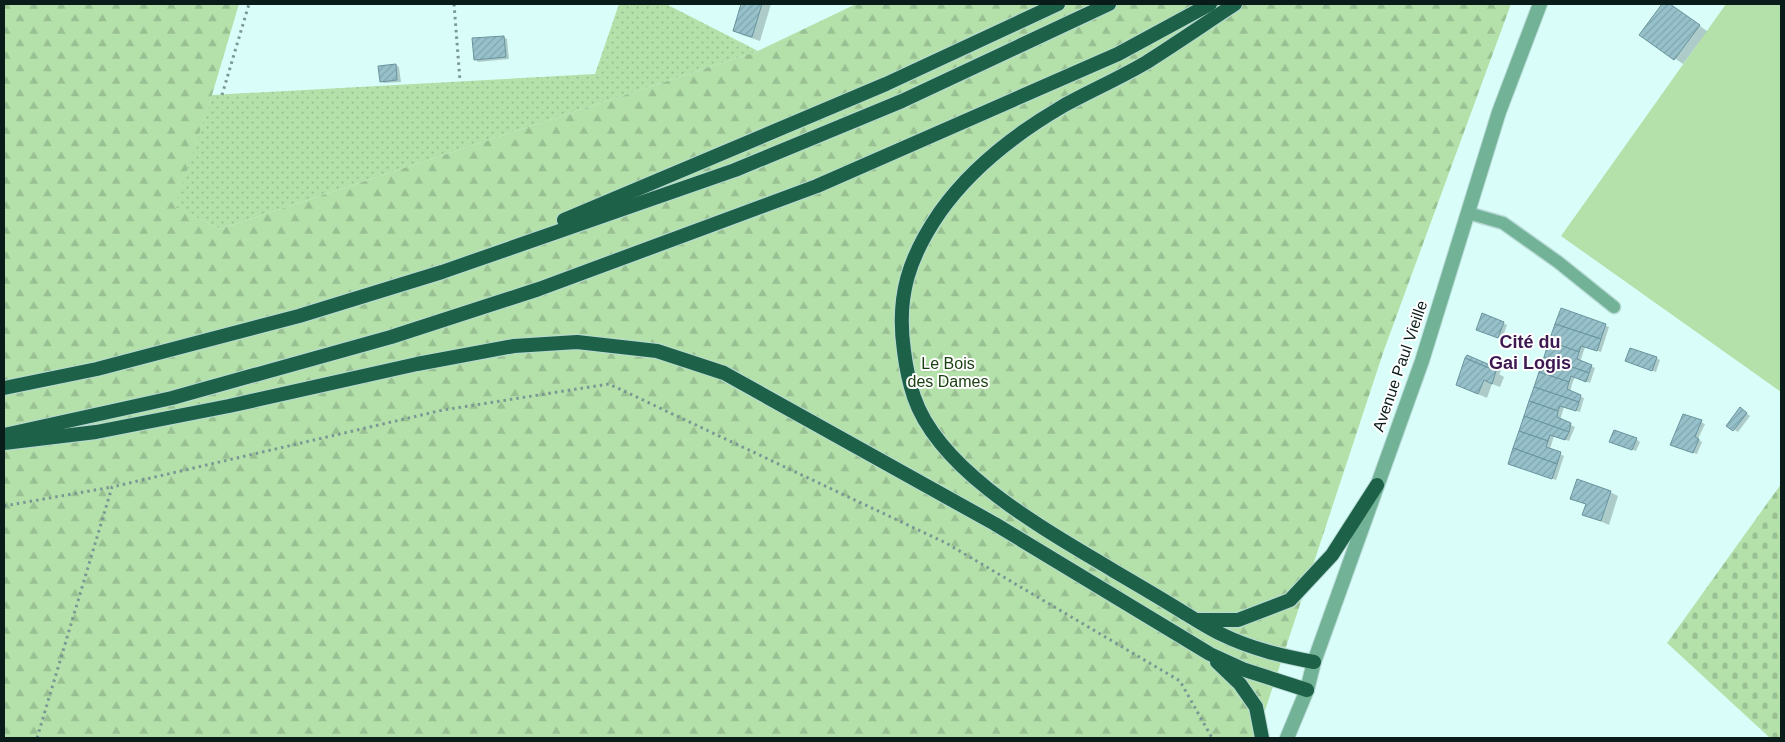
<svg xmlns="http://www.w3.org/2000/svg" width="1785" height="742" font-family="Arial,sans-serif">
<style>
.grass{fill:url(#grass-dots)}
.forest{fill:url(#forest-firs)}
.cemetery{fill:url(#cemetery-stones)}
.pitch{fill:#b4e1aa}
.shadow{fill:#0003}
.building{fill:url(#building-hatch);stroke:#6a949d}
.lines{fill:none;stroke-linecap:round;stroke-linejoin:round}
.service-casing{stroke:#b8dad6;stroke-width:15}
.minor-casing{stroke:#b8dad6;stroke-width:16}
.tertiary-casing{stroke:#b8dad6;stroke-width:16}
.trunk-casing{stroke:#b8dad6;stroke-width:16}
.path{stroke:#7b9794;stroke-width:3;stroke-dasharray:2.5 4;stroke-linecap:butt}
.service{stroke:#72b296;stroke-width:12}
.minor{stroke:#72b296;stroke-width:14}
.tertiary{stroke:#72b296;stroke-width:14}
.trunk{stroke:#1c6148;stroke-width:14}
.labels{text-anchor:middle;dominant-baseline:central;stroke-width:4;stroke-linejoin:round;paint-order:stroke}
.park-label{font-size:16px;fill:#1a4112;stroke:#fff}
.street-label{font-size:16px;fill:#0a1c1a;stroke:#fff}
.neighbourhood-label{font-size:18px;font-weight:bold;fill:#3c1950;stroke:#fff}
</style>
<defs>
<pattern id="grass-dots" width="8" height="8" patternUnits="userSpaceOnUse" patternTransform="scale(1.25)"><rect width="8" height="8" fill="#b4e1aa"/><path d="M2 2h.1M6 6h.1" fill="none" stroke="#99c092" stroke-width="1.8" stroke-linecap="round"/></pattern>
<pattern id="forest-firs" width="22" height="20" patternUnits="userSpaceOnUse" patternTransform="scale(1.25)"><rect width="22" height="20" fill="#b4e1aa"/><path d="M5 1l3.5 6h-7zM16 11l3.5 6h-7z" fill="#99c092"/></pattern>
<pattern id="cemetery-stones" width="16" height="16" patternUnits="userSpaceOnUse" patternTransform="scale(1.25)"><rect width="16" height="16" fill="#b4e1aa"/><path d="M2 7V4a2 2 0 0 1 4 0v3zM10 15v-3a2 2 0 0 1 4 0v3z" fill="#99c092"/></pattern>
<pattern id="building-hatch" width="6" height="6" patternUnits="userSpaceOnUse" patternTransform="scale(1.25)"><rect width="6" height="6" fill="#96c1cb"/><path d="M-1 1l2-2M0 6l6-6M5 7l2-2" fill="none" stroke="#80a5ae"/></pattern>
</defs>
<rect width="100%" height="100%" fill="#d9fefa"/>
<!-- grass -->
<path class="grass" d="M619 4H666L758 51 220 229 174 207 212 95 595 74Z"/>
<!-- forest -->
<path class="forest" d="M4 4H239L212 95 175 207 220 229 758 51 856 4H1511L1384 350 1256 738H4Z"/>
<!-- cemetery -->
<path class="cemetery" d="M1781 484V738H1770L1667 643Z"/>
<!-- pitch -->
<path class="pitch" d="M1726 4H1781V392L1561 236Z"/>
<!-- shadow -->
<g class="shadow">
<path d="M743 4H771L760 41 742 35 734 31Z"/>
<path d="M1664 4H1668L1673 7 1707 31 1683 64 1641 35Z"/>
<path d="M503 37 507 39 509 59 478 62 475 59Z"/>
<path d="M396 65 399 67 401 82 384 83 381 81Z"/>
<path d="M1562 310 1609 327 1601 352 1585 347 1580 362 1595 368 1590 383 1575 377 1572 384 1570 392 1584 398 1580 412 1564 407 1560 420 1575 427 1569 441 1554 436 1550 449 1564 456 1556 480 1513 465Z"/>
<path d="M1503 323 1507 325 1502 339 1481 331Z"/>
<path d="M1468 356 1497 369 1501 371 1499 374 1504 377 1500 387 1492 384 1487 398 1457 385Z"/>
<path d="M1656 358 1660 360 1656 372 1630 363Z"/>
<path d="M1744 411 1750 416 1738 432 1728 426Z"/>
<path d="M1701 422 1705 424 1698 439 1702 442 1697 454 1675 447Z"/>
<path d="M1636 439 1640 442 1636 451 1611 442Z"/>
<path d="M1610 492 1618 496 1609 525 1584 514 1587 505 1572 498Z"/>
</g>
<!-- building -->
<g class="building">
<path d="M741 4H762L752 37 733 31Z"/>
<path d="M1662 4H1670L1700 25 1674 60 1639 35Z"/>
<path d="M504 36 506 57 474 60 472 38Z"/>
<path d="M396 64 397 80 380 82 378 66Z"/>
<path d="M1561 308 1606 324 1601 339 1555 324Z"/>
<path d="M1482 313 1504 322 1498 338 1476 330Z"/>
<path d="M1555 324 1601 339 1597 351 1581 346 1579 352 1549 341Z"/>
<path d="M1549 341 1579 352 1577 359 1592 365 1589 373 1544 357Z"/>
<path d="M1630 348 1657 357 1652 371 1625 361Z"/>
<path d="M1467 355 1497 368 1496 371 1465 358Z"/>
<path d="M1544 357 1589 373 1586 382 1571 376 1569 382 1539 372Z"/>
<path d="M1465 358 1496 371 1492 384 1484 380 1478 394 1456 385Z"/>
<path d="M1539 372 1569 382 1567 389 1581 395 1579 402 1534 387Z"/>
<path d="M1534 387 1579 402 1576 411 1560 406 1558 411 1529 401Z"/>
<path d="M1529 401 1558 411 1557 417 1571 423 1569 432 1524 416Z"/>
<path d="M1740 407 1747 413 1733 431 1726 426Z"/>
<path d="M1683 414 1702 420 1695 437 1699 439 1693 453 1670 445Z"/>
<path d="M1524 416 1569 432 1565 440 1550 435 1548 441 1519 431Z"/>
<path d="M1614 430 1637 438 1632 450 1609 442Z"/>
<path d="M1519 431 1548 441 1546 447 1561 452 1557 464 1513 448Z"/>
<path d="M1513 448 1557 464 1552 479 1508 464Z"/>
<path d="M1577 479 1611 491 1601 521 1582 515 1586 504 1570 499Z"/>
</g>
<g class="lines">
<!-- service casing -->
<g class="service-casing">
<path id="service" d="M1468 213 1503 223 1558 262 1614 307"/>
</g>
<!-- minor casing -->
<g class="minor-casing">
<path id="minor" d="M1287 738 1307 690"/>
</g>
<!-- tertiary casing -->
<g class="tertiary-casing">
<path id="tertiary" d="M1307 690 1314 662 1422 361 1499 112 1540 4"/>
</g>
<!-- trunk casing -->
<g class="trunk-casing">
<g id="trunk">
<path d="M1235 4C1206 23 1177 43 1147 62 1120 78 1090 91 1063 106 1015 134 972 167 940 212 909 257 896 296 904 351 906 367 909 382 914 397 940 473 1048 531 1114 571 1138 585 1162 599 1186 614 1198 621 1210 629 1223 635 1252 649 1282 656 1314 662"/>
<path d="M564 220 886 84 1058 4"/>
<path d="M4 388 97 369 299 316 442 272 735 170 902 101 1109 4"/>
<path d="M4 435 172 398 391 337 539 289 817 186 1118 54 1210 4"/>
<path d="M4 443 96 432 229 406 417 364 514 346 577 342 657 351 724 373 995 524 1210 654 1245 670 1307 690"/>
<path d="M1197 620H1238L1290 600 1332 555 1377 485"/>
<path d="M1217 662 1240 684 1256 707 1262 738"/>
</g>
</g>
<!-- path -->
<g class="path">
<path d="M454 4 460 81"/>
<path d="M222 95 249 4"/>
<path d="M4 506 112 487"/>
<path d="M37 738 112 487 443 410 609 384 946 543 1180 681 1212 738"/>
</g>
<!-- service -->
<use href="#service" class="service"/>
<!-- minor -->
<use href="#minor" class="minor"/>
<!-- tertiary -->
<use href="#tertiary" class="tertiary"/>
<!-- trunk -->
<use href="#trunk" class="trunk"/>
</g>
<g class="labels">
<!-- park labels -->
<g class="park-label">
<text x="948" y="363">Le Bois<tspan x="948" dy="18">des Dames</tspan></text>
</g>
<!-- street labels -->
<g class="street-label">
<text transform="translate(1400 366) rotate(-71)">Avenue Paul Vieille</text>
</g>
<!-- neighbourhood labels -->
<g class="neighbourhood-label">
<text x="1530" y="342">Cité du<tspan x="1530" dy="21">Gai Logis</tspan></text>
</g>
</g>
<!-- border -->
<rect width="1785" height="742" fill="none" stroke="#0a1c1a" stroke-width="10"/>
</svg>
